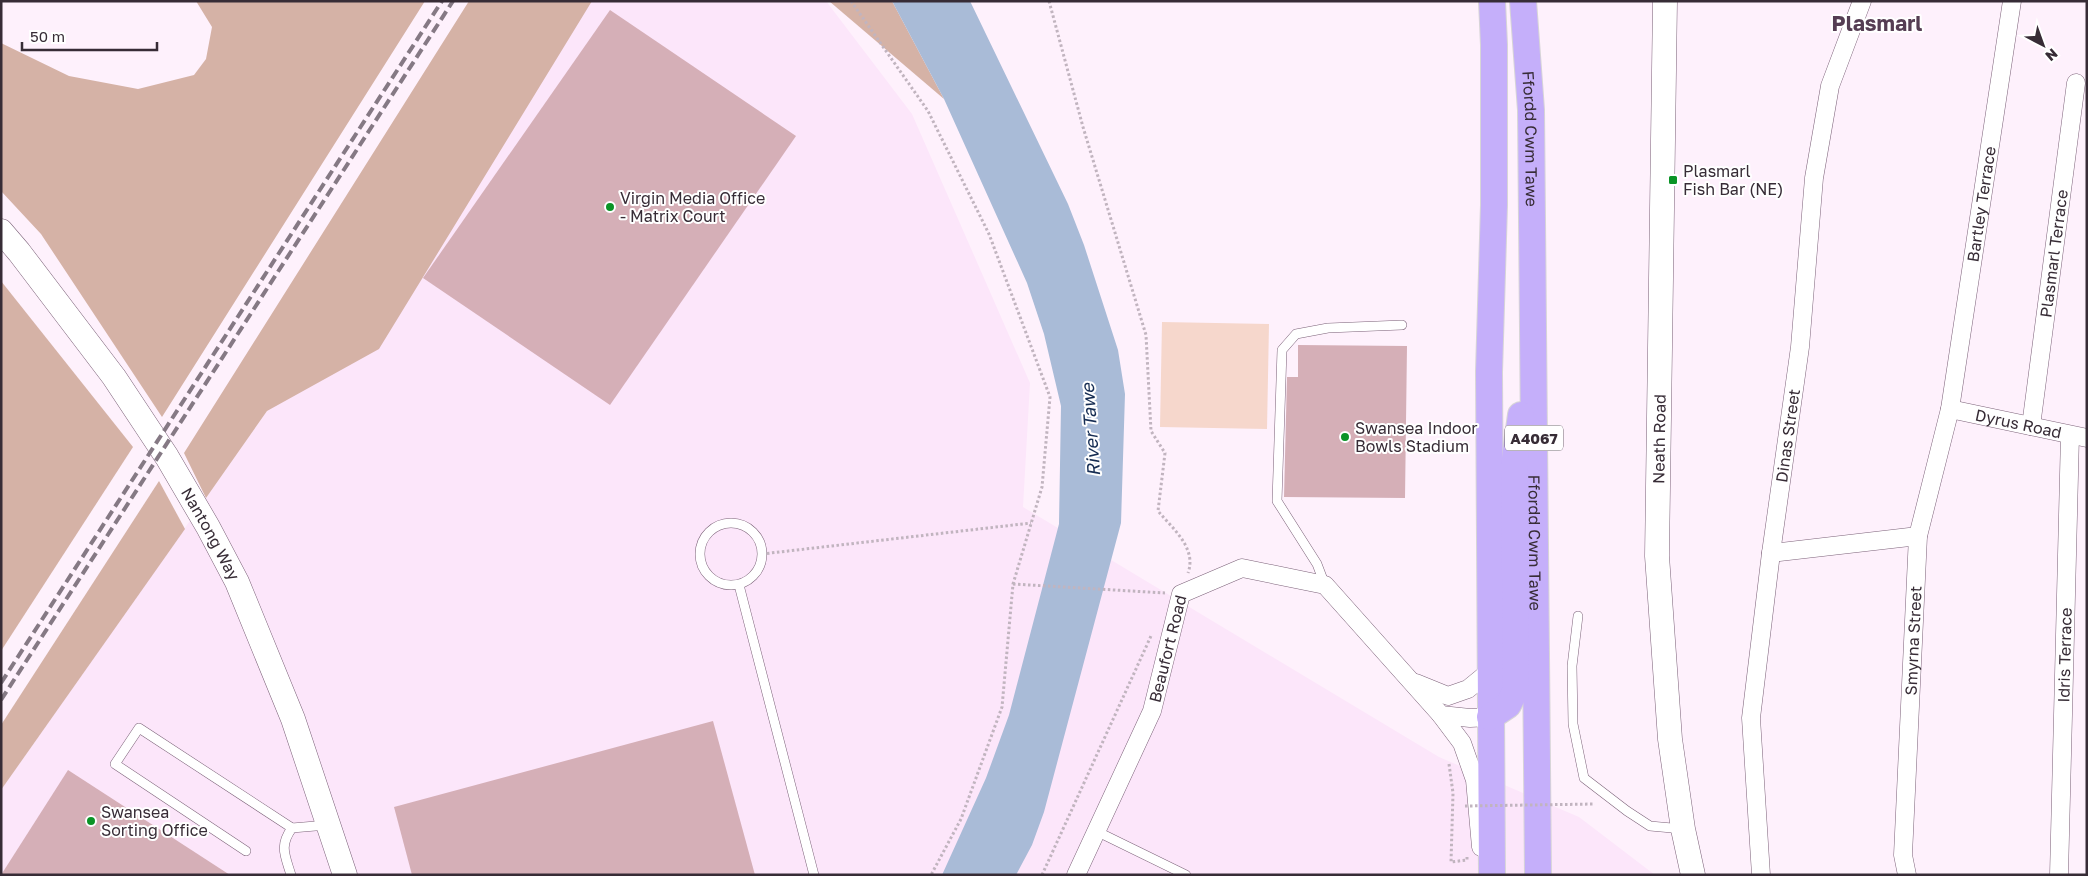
<svg xmlns="http://www.w3.org/2000/svg" width="2088" height="876" font-family="'Golos Text',sans-serif">
<style>
.built{fill:#fce6fa}
.green{fill:#f6d7cc}
.forest{fill:#d5b2a6}
.water{fill:#a9bbd7}
.building{fill:#d5afb7}
.lines{fill:none;stroke-linecap:round;stroke-linejoin:round}
.lane-casing{stroke:#7c6279;stroke-width:10}
.street-casing{stroke:#7c6279;stroke-width:19}
.secondary-casing{stroke:#7c6279;stroke-width:25}
.primary-casing{stroke:#d7d5d7;stroke-width:28}
.path{stroke:#c1b4bf;stroke-width:3;stroke-dasharray:2.5 2.5;stroke-linecap:butt}
.lane{stroke:#fff;stroke-width:9}
.street{stroke:#fff;stroke-width:18}
.secondary{stroke:#fff;stroke-width:24}
.primary{stroke:#c5affa;stroke-width:26}
.rail{stroke:#857984;stroke-width:4;stroke-dasharray:10 5;stroke-linecap:butt}
.path-bridge{stroke:#c1b4bf;stroke-width:3;stroke-dasharray:2.5 2.5;stroke-linecap:butt}
.poi-dot{fill:#0a9326;stroke:#fff;stroke-width:2}
.labels{text-anchor:middle;dominant-baseline:central;stroke-width:4;stroke-linejoin:round;paint-order:stroke}
.shield{fill:#fff;stroke:#736b72;stroke-width:1}
.shield-label{font-size:15px;font-weight:bold;fill:#372c36}
.street-label{font-size:16px;fill:#372c36;stroke:#fff}
.poi-label{font-size:16px;fill:#372c36;stroke:#fff;text-anchor:start}
.water-label{font-size:18px;font-style:italic;fill:#162d53;stroke:#fff}
.district-label{font-size:21px;font-weight:bold;fill:#553d53;stroke:#fff}
</style>
<rect width="100%" height="100%" fill="#fef1fc"/>
<!-- built -->
<path class="built" d="M591 1H826L912 114 1030 383 1023 507 1439 757 1579 817 1655 875H1V790L267 411Z"/>
<!-- green -->
<path class="green" d="M1162 322 1269 324 1267 429 1160 427Z"/>
<!-- forest -->
<g class="forest">
<path d="M196 1H425L162 417 41 234 1 191V43L69 76 138 89 194 75 206 59 212 27Z"/>
<path d="M469 1H592L379 349 267 411 206 498 184 453Z"/>
<path d="M829 1H892L944 99Z"/>
<path d="M1 281 133 447 1 651Z"/>
<path d="M159 481 185 529 1 790V725Z"/>
</g>
<!-- water -->
<path class="water" d="M892 1H970L1068 204 1084 245 1118 350 1125 394 1121 523 1044 812 1032 845 1016 875H942L986 778 1009 715 1059 524 1061 406 1044 334 1027 283 944 99Z"/>
<!-- building -->
<g class="building">
<path d="M610 10 796 136 610 405 423 278Z"/>
<path d="M1298 345 1407 346 1405 498 1284 497 1287 377H1298Z"/>
<path d="M713 721 755 875H412L394 807Z"/>
<path d="M68 770 230 875H1Z"/>
</g>
<g class="lines">
<!-- lane casing -->
<g class="lane-casing">
<g id="lane">
<circle cx="731" cy="554" r="31"/>
<path d="M739 585 814 875"/>
<path d="M1325 585 1317 564 1277 501 1282 350 1296 334 1328 328 1402 325"/>
<path d="M1578 616 1572 666 1573 724 1584 778 1627 811 1650 826 1683 829"/>
<path d="M1096 831 1186 875"/>
<path d="M246 851 115 764 139 728 292 828"/>
<path d="M291 875C285 855 279 846 292 828L327 825"/>
</g>
</g>
<!-- street casing -->
<g class="street-casing">
<g id="street">
<path id="s1" d="M1950 409 2087 438"/>
<path id="s2" d="M2031 426 2076 83"/>
<path d="M1771 553 1918 536"/>
<path d="M1416 683 1448 696 1468 689 1490 671"/>
<path d="M1441 715 1462 743 1475 780 1481 847"/>
<path id="s3" d="M1076 875 1152 711 1181 594 1242 568 1325 585 1441 715 1470 718 1490 717"/>
<path id="s4" d="M1761 875 1751 718 1771 553 1800 347 1814 178 1830 86 1862 1"/>
<path id="s5" d="M1907 875 1903 855 1918 536 1950 409 2012 1"/>
<path id="s6" d="M2059 875 2070 435"/>
</g>
</g>
<!-- secondary casing -->
<g class="secondary-casing">
<g id="secondary">
<path d="M1665 1 1657 556 1670 739 1683 829 1693 875"/>
<path id="s7" d="M1 231 19 252 114 377 167 457 208 527 237 582 293 719 345 875"/>
</g>
</g>
<!-- primary casing -->
<g class="primary-casing">
<g id="primary">
<path d="M1492 1 1494 45V205L1489 372 1492 875"/>
<path id="s8" d="M1523 1 1531 110 1538 875"/>
<path d="M1490 717 1508 705 1516 689 1514 466 1521 415"/>
</g>
</g>
<!-- path -->
<g class="path">
<path d="M851 1 928 111 989 234 1050 397 1042 487 1013 584 1002 707 961 819 931 875"/>
<path d="M1049 1 1083 127 1146 335 1151 431 1165 453 1158 511C1173 529 1197 548 1188 573"/>
<path d="M762 554 1031 523"/>
<path d="M1013 584 1165 593"/>
<path d="M1449 764 1453 793 1451 862 1467 860V856"/>
<path d="M1042 875 1151 636"/>
</g>
<!-- lane -->
<use href="#lane" class="lane"/>
<!-- street -->
<use href="#street" class="street"/>
<!-- secondary -->
<use href="#secondary" class="secondary"/>
<!-- primary -->
<use href="#primary" class="primary"/>
<!-- rail -->
<g class="rail">
<path d="M1 683 442 1"/>
<path d="M1 700 453 1"/>
</g>
<!-- path-bridge -->
<path class="path-bridge" d="M1465 806 1595 804"/>
</g>
<!-- markers -->
<g class="poi-dot">
<rect x="1668" y="175" width="10" height="10" rx="2.5"/>
<circle cx="610" cy="207" r="5"/>
<circle cx="1345" cy="437" r="5"/>
<circle cx="91" cy="821" r="5"/>
</g>
<g class="labels">
<!-- shield labels -->
<rect class="shield" x="1505" y="425.5" width="58" height="25" rx="4"/>
<g class="shield-label">
<text x="1534" y="438">A4067</text>
</g>
<!-- street labels -->
<g class="street-label">
<text stroke="none"><textPath href="#s8" startOffset="138">Ffordd Cwm Tawe</textPath></text>
<text stroke="none"><textPath href="#s5" startOffset="678">Bartley Terrace</textPath></text>
<text stroke="none"><textPath href="#s2" startOffset="174">Plasmarl Terrace</textPath></text>
<text stroke="none"><textPath href="#s1" startOffset="70">Dyrus Road</textPath></text>
<text stroke="none"><textPath href="#s4" startOffset="442">Dinas Street</textPath></text>
<text transform="translate(1659 439) rotate(-89)">Neath Road</text>
<text stroke="none"><textPath href="#s7" startOffset="369">Nantong Way</textPath></text>
<text stroke="none"><textPath href="#s8" startOffset="542">Ffordd Cwm Tawe</textPath></text>
<text stroke="none"><textPath href="#s5" startOffset="235">Smyrna Street</textPath></text>
<text stroke="none"><textPath href="#s3" startOffset="245">Beaufort Road</textPath></text>
<text stroke="none"><textPath href="#s6" startOffset="220">Idris Terrace</textPath></text>
</g>
<!-- poi labels -->
<g class="poi-label">
<text x="1683" y="171">Plasmarl<tspan x="1683" dy="18">Fish Bar (NE)</tspan></text>
<text x="620" y="198">Virgin Media Office<tspan x="620" dy="18">- Matrix Court</tspan></text>
<text x="1355" y="428">Swansea Indoor<tspan x="1355" dy="18">Bowls Stadium</tspan></text>
<text x="101" y="812">Swansea<tspan x="101" dy="18">Sorting Office</tspan></text>
</g>
<!-- water labels -->
<g class="water-label">
<text transform="translate(1090 430) rotate(-94)">River Tawe</text>
</g>
<!-- district labels -->
<g class="district-label">
<text x="1877" y="23">Plasmarl</text>
</g>
</g>
<!-- border -->
<rect width="2088" height="876" fill="none" stroke="#372c36" stroke-width="5"/>
<!-- north arrow -->
<g transform="translate(2043 45) rotate(139)" stroke="#ffffff" stroke-width="4" paint-order="stroke">
<path d="M0-4L9 19L0 12L-9 19Z" fill="#372c36"/>
<text y="-8" font-size="14" font-weight="bold" text-anchor="middle" fill="#372c36">N</text>
</g>
<!-- scale -->
<path d="M22 42v8h135v-8" fill="none" stroke="#372c36" stroke-width="2.5"/>
<text x="30" y="42" font-size="15" fill="#372c36" stroke="#ffffff" stroke-width="4" paint-order="stroke">50 m</text>
</svg>
